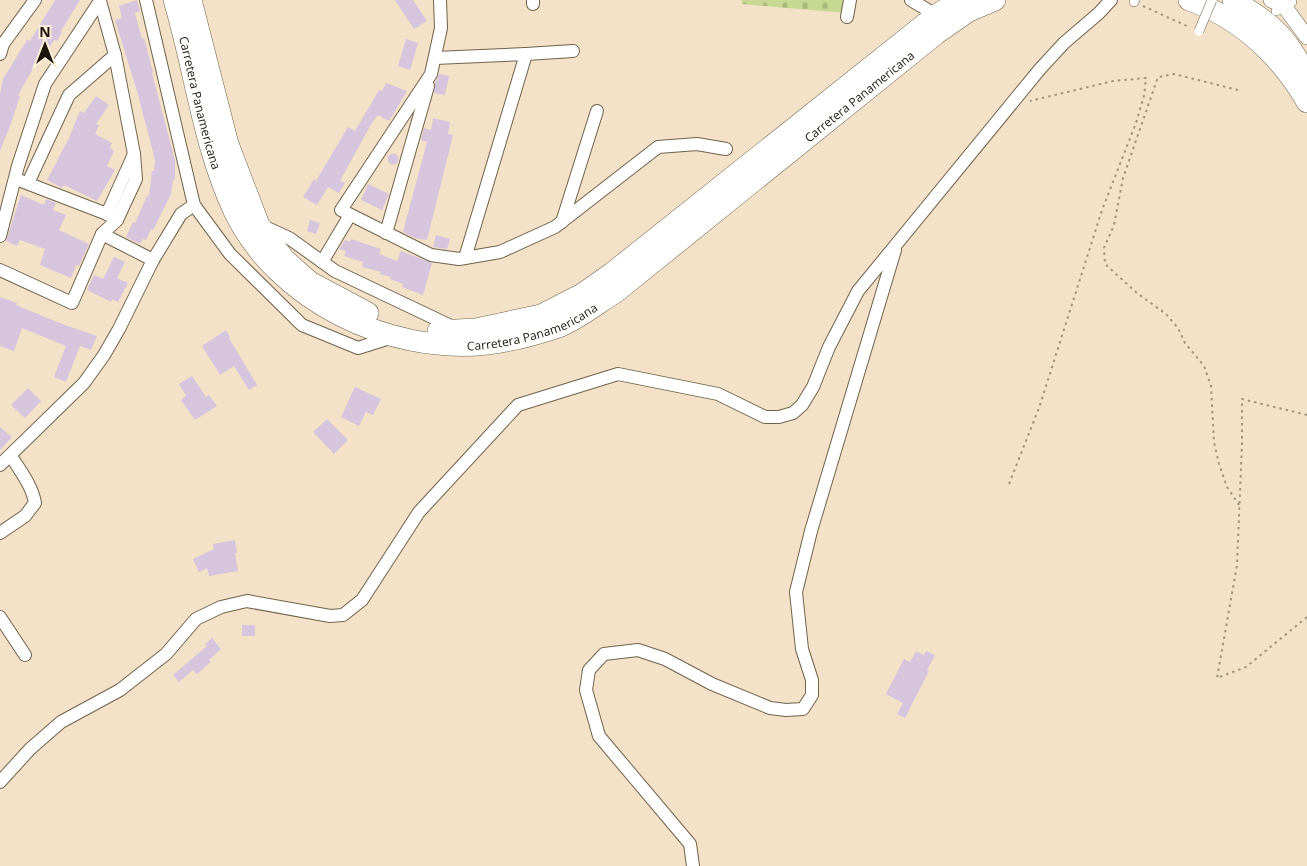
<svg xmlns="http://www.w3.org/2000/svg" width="1307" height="866" font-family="'Open Sans',sans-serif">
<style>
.cemetery{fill:url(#cemetery-stones)}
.building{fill:#d7c4dd}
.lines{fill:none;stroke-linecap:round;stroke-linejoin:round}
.pedestrian-casing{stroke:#70624a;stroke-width:10}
.minor-casing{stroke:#70624a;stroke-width:14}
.tertiary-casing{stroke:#70624a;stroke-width:16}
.trunk-casing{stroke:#70624a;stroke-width:22}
.path{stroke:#a0947f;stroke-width:2;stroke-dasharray:2.5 4;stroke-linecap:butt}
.pedestrian{stroke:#fff;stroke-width:9}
.minor{stroke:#fff;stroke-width:12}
.tertiary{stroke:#fff;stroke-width:15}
.trunk{stroke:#fff;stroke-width:21}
.pedestrian-bridge-casing{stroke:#70624a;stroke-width:10;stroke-linecap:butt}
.pedestrian-bridge{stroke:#fff;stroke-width:9}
.labels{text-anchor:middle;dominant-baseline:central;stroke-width:5;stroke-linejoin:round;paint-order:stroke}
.street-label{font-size:12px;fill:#1a140a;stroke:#fdf0da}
</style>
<defs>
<pattern id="cemetery-stones" width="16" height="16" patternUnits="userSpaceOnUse" patternTransform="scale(1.25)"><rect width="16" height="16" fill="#c6d892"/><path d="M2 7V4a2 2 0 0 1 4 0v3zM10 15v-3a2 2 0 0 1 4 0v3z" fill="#aab87d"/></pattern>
</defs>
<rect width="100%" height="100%" fill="#f3e2c7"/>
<!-- cemetery -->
<path class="cemetery" d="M742 0H847L845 13 742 4Z"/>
<!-- building -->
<g class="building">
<path d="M55 0H80L61 31 62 32 57 41 54 40 48 50 45 48 18 95 20 96 13 118 0 151V94L3 79 27 40 30 41Z"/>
<path d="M137 0 140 11 135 13 142 39 144 38 147 49 153 72 152 73 175 161V180H173L171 194 153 230 151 229 146 240 143 239 140 244 126 237 133 222 135 223 147 196H149L152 171H154L155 160 137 91 115 20 122 18 119 6Z"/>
<path d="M395 0H413L427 21 414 29Z"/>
<path d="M406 39 418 43 410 70 398 66Z"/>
<path d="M439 74 449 76 445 95 434 93 435 83Z"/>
<path d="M386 83 407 91 389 121 378 115 370 126 340 181 345 183 339 193 328 187 317 205 303 197 314 179 316 181 348 127 355 131 379 90 382 91Z"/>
<path d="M96 96 109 105 96 124 99 125 95 134 112 143 110 148 114 151 107 166 115 170 97 201 64 185 62 188 47 180 69 138 80 111 84 113Z"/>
<path d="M433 118 450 122 448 134 453 135 427 240 415 238 403 232 427 142 421 140 424 128 431 130Z"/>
<circle cx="393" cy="159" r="5.5"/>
<path d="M368 184 389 194 382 210 361 200Z"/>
<path d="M21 195 44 205 46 199 56 203 53 210 66 215 59 230 89 244 79 266 76 265 71 278 40 265 45 249 20 240 17 246 6 241Z"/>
<path d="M310 220 320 223 316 234 307 231Z"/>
<path d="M436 235 450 239 447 249 433 247Z"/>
<path d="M351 239 381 249 379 254 397 261 401 251 432 263 423 295 402 287 403 284 390 279 391 277 380 274 381 272 362 267 363 262 344 256 346 251 339 249 345 240 350 242Z"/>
<path d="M114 257 125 262 117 278 128 283 118 302 112 299 111 302 87 290 94 275 103 279Z"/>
<path d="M0 297 17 303 16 305 62 324 97 336 91 350 80 346 66 382 54 377 66 346 22 328 14 351 0 346Z"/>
<path d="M226 330 230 337 229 338 257 385 249 390 234 366 220 375 202 346Z"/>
<path d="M192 376 206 397 209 395 217 406 195 420 181 400 186 396 179 384Z"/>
<path d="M355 387 381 399 373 415 366 412 359 426 341 417Z"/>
<path d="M28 388 41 401 25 418 11 405Z"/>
<path d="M327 419 348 440 334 454 313 432Z"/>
<path d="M0 427 12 437 0 450Z"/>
<path d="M235 540 237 553H235L238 571 209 576 207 568 199 572 193 559 214 549 213 544Z"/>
<rect x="242" y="625" width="13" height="11"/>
<path d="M212 638 221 649 209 660 211 662 197 674 193 670 179 682 173 675 207 646 205 644Z"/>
<path d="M916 651 924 655 926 651 935 655 927 670 929 671 905 718 897 714 903 703 886 694 904 659 910 662Z"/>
</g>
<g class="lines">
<!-- pedestrian casing -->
<g class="pedestrian-casing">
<g id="pedestrian">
<path d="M1134 2 1135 0"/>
<path d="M1276 11 1292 2"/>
</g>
</g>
<!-- minor casing -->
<g class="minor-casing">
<g id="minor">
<path d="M146 0 194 205 230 254 302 325 358 348 393 337"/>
<path d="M440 0 441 28 431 74 341 210 431 255 459 259 500 252 555 227 658 147 697 144 726 149"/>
<path d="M533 0V4"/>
<path d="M911 0 936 15"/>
<path d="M847 17 850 0"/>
<path d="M0 54 3 44 35 0"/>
<path d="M526 54 573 51"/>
<path d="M435 58 526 54 465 258"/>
<path d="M16 179 107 214 117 220 136 179 134 154 115 55 100 1"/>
<path d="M28 183 69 95 115 55"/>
<path d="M107 214 134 154"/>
<path d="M562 222 597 111"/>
<path d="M263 226 289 238 335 271 455 328"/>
<path d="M386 233 428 86"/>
<path d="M102 234 153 260"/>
<path d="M0 236 18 166 45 84 100 1"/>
<path d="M322 262 350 215"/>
<path d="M0 270 72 303 102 234 117 220"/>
<path d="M0 465 84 383 104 355 119 329 153 260 181 214 194 205"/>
<path d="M0 533 25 516 35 503C32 485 20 471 11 456"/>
<path d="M0 617 25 655"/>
<path d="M0 782 30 749 61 722 120 690 166 654 196 619 221 607 247 601 330 616 343 615 362 600 419 512 518 405 618 374 718 394 765 417H779L793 413 802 405 813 387 829 347 858 291 1040 69 1064 43 1099 13 1111 0"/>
<path d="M693 866 690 844 599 736 586 690 589 670 604 654 638 650 665 659 712 684 770 708 786 710 803 709 812 695V680L802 649 796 592 811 531 895 250"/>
</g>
</g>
<!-- tertiary casing -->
<g class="tertiary-casing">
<path id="tertiary" d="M1271 0 1284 6 1307 37"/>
</g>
<!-- trunk casing -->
<g class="trunk-casing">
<g id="trunk">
<path id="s1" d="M174 0C195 70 203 145 234 211 277 301 390 355 487 344 512 341 538 334 561 326 578 319 600 302 616 292L936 34 969 11 995 0"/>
<path d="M191 0 228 144 259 225 284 259 310 282 368 313"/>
<path d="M1189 0C1240 18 1281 56 1307 102"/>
<path d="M1233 0C1247 9 1263 18 1275 30 1289 43 1298 60 1307 76"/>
<path d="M438 331 476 329 541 315 582 294 612 273 936 15 960 0"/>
</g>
</g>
<!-- path -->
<g class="path">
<path d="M1143 6 1189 27"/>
<path d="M1238 90 1174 74 1158 77 1123 178 1114 225 1104 248 1105 264 1137 293 1166 314 1178 328 1185 343 1204 366 1211 386 1214 442 1219 464 1227 487 1239 505"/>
<path d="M1307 415 1242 399V444L1237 565 1217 678 1246 667 1307 617"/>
<path d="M1009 484 1039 408 1102 210 1136 123 1144 96 1146 78 1113 81 1030 101"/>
</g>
<!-- pedestrian -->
<use href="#pedestrian" class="pedestrian"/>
<!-- minor -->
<use href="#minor" class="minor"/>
<!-- tertiary -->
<use href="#tertiary" class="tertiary"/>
<!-- trunk -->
<use href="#trunk" class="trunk"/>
<!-- pedestrian-bridge casing -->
<g class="pedestrian-bridge-casing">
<path id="pedestrian-bridge" d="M1199 31 1212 0"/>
</g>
<!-- pedestrian-bridge -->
<use href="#pedestrian-bridge" class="pedestrian-bridge"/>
</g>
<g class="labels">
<!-- street labels -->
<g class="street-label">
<text stroke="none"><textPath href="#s1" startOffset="976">Carretera Panamericana</textPath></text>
<text stroke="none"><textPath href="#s1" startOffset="106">Carretera Panamericana</textPath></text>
<text stroke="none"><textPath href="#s1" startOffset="571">Carretera Panamericana</textPath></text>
</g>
</g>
<!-- north arrow -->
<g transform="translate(45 45)" stroke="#fdf0da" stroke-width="4" paint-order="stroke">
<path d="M0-4L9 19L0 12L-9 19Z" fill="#1a140a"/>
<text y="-8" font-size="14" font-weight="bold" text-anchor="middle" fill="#1a140a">N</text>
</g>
</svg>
